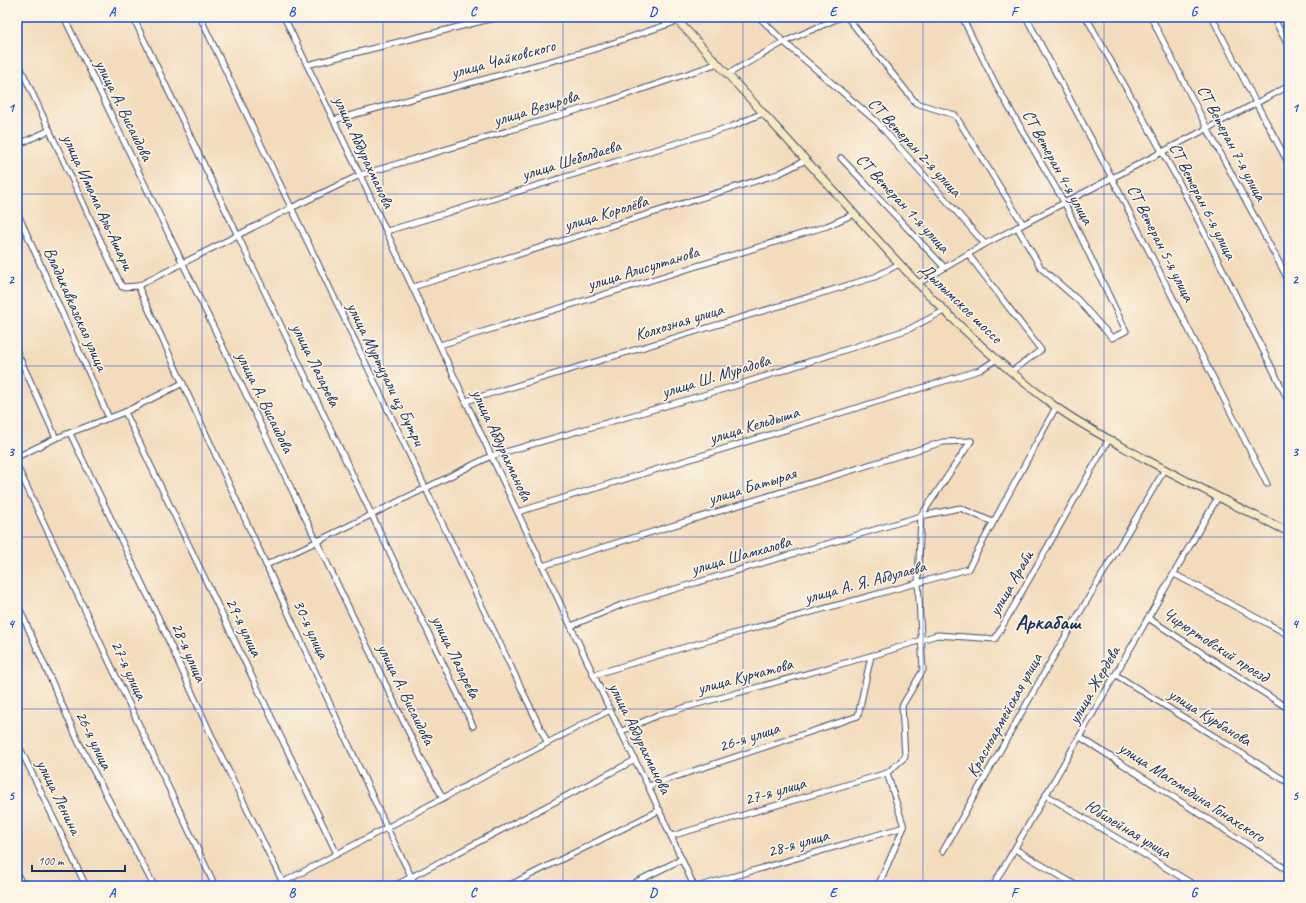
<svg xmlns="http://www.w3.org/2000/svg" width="1306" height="903" font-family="Caveat,sans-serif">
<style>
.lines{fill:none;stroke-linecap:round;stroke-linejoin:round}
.street-casing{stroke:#3b496c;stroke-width:7}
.secondary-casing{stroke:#3b496c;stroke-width:9}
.street{stroke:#fff;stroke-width:5}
.secondary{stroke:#f6e9c3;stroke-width:7}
.grid{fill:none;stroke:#1d4ed8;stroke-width:1;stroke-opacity:0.55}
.labels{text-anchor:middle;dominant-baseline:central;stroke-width:3.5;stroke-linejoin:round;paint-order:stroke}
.street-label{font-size:17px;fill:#1b2f5e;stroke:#fcf5e5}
.district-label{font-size:21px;font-weight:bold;fill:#1b2f5e;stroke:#fcf5e5}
.neatline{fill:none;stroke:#1d4ed8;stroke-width:1.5}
.grid-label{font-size:13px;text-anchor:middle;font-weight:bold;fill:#1d4ed8}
</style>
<rect width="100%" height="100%" fill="#fcf5e5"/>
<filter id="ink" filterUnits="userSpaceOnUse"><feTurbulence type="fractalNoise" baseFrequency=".025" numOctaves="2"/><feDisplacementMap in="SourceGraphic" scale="8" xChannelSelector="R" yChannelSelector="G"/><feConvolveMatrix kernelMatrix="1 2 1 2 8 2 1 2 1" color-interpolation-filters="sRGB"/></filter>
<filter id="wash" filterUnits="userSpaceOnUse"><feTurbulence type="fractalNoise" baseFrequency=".012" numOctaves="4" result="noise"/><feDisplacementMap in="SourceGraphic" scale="16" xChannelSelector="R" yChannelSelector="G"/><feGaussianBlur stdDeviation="0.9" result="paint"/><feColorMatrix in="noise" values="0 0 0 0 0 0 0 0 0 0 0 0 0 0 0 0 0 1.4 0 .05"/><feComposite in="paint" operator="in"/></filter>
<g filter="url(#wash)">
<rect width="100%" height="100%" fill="#f3dbbb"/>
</g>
<g filter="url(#ink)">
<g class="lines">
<!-- street casing -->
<g class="street-casing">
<g id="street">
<path d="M64 17 424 764 443 798"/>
<path d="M133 17 473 726"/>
<path d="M200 17 547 742"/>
<path d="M284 17 360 175 610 710 648 786 694 886"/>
<path d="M759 17 784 42 876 121 985 244"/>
<path d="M847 17 916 103 955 115 1023 224"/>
<path d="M962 17 997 87 1064 202 1126 331 1112 338 1078 300 1041 268 1017 227"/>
<path d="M1026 17 1112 178 1267 484"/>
<path d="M1086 17 1178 180 1289 402"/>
<path d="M1151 17 1207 128 1289 281"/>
<path d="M1212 17 1256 103 1289 164"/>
<path d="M1273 17 1289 47"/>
<path d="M17 60 122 287 138 286 387 828 416 886"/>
<path d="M307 65 498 17"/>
<path d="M728 74 784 42 841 17"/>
<path d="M334 120 595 49 678 21"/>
<path d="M17 145 50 130"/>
<path d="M841 158 944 267"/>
<path d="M17 212 109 418"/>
<path d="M387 231 733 126 763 113"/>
<path d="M968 254 1041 350 1012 371"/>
<path d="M917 284 985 244 1289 86"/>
<path d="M138 286 291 208 360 175 608 101 707 67 718 63"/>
<path d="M413 287 778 174 806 160"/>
<path d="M440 345 827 226 854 214"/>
<path d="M17 352 56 438"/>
<path d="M466 401 875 277 899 264"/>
<path d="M125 412 337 854"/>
<path d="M70 433 158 617 213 739 283 883"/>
<path d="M17 457 56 438 125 412 183 383"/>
<path d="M17 466 215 886"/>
<path d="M518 512 980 370 997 359"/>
<path d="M266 565 316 542 491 456 738 385 851 348 909 329 944 311"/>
<path d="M542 566 943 442 971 441"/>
<path d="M1174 574 1289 635"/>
<path d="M17 603 79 743 154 886"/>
<path d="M1148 618 1289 709"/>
<path d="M571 626 621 605 921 516 960 508 993 522"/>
<path d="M593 675 689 646 968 569 1056 407"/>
<path d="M1116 675 1289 783"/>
<path d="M620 732 658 715 881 653 937 635 995 639 1109 439"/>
<path d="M1080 737 1289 871"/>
<path d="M17 742 86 886"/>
<path d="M648 786 858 716 871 656"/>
<path d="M1046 795 1196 886"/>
<path d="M671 836 887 773"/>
<path d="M1015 849 1077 886"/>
<path d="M943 851 1051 661 1165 469"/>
<path d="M17 874 23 886"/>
<path d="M276 886 610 710"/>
<path d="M394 886 635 760"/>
<path d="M508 886 660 810"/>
<path d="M628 886 682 859"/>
<path d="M700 886 904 827"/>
<path d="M878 886 904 827 887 773 905 757 902 706 923 670 918 582 921 516 971 441"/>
<path d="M993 886 1218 497"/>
</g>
</g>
<!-- secondary casing -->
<g class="secondary-casing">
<path id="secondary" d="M674 17C731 77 787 139 842 200 908 275 975 348 1056 407 1084 427 1116 443 1147 460 1194 485 1241 509 1289 532"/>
</g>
<!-- street -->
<use href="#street" class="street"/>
<!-- secondary -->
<use href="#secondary" class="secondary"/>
</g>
</g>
<!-- grid -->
<path class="grid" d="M202 17V886M383 17V886M563 17V886M743 17V886M923 17V886M1104 17V886M17 194H1289M17 366H1289M17 537H1289M17 709H1289"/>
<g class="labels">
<!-- street labels -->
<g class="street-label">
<text transform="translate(503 59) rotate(-15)">улица Чайковского</text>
<text transform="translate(536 108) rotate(-17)">улица Везирова</text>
<text transform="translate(124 110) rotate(64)">улица А. Висаидова</text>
<text transform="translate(1232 143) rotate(62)">СТ Ветеран 7-я улица</text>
<text transform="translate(915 147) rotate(47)">СТ Ветеран 2-я улица</text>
<text transform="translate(364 152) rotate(65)">улица Абдурахманова</text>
<text transform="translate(571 160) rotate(-17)">улица Шеболдаева</text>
<text transform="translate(1058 167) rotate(61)">СТ Ветеран 4-я улица</text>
<text transform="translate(1203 201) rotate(63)">СТ Ветеран 6-я улица</text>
<text transform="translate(98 202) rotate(65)">улица Имама Аль-Ашари</text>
<text transform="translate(903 203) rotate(47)">СТ Ветеран 1-я улица</text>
<text transform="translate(606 213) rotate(-17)">улица Королёва</text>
<text transform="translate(1161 243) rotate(63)">СТ Ветеран 5-я улица</text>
<text transform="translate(643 268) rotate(-17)">улица Алисултанова</text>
<text transform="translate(961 303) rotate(44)">Дылымское шоссе</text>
<text transform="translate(76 309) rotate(66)">Владикавказская улица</text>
<text transform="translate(679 322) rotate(-17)">Колхозная улица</text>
<text transform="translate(316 365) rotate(64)">улица Лазарева</text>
<text transform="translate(386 374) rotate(64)">улица Муртузали из Бутри</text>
<text transform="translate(716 376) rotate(-17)">улица Ш. Мурадова</text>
<text transform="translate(265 402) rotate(64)">улица А. Висаидова</text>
<text transform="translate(754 425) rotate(-17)">улица Кельдыша</text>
<text transform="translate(502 445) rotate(65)">улица Абдурахманова</text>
<text transform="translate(752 486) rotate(-17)">улица Батырая</text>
<text transform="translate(741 555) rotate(-16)">улица Шамхалова</text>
<text transform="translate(865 582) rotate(-15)">улица А. Я. Абдулаева</text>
<text transform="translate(1011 583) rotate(-60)">улица Араби</text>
<text transform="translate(244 627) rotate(64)">29-я улица</text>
<text transform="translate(311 629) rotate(65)">30-я улица</text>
<text transform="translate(1216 645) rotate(33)">Чирюртовский проезд</text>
<text transform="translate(189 652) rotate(66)">28-я улица</text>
<text transform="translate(456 657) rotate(64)">улица Лазарева</text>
<text transform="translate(129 670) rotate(65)">27-я улица</text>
<text transform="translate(745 676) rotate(-15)">улица Курчатова</text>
<text transform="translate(1094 685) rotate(-60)">улица Жердева</text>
<text transform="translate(406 694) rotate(64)">улица А. Висаидова</text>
<text transform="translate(1004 715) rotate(-61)">Красноармейская улица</text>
<text transform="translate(1210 717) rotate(32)">улица Курбанова</text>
<text transform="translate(749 737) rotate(-18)">26-я улица</text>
<text transform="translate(640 738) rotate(64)">улица Абдурахманова</text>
<text transform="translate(94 740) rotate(64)">26-я улица</text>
<text transform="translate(775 791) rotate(-16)">27-я улица</text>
<text transform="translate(1192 792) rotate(33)">улица Магомедина Гонахского</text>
<text transform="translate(59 797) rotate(64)">улица Ленина</text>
<text transform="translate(1128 829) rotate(31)">Юбилейная улица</text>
<text transform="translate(798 843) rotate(-16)">28-я улица</text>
</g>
<!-- district labels -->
<g class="district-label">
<text x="1048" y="622">Аркабаш</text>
</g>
</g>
<!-- margin -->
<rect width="1306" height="903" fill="none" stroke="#fcf5e5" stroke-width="44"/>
<!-- scale -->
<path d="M32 865v6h93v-6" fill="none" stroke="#1b2f5e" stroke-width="2"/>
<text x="38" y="865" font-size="12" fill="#1b2f5e" stroke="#fcf5e5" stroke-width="3" paint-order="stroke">100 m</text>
<rect x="22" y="22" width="1262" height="859" class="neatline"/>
<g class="grid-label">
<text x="112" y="16">A</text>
<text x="292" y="16">B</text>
<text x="473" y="16">C</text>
<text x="653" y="16">D</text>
<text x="833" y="16">E</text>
<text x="1014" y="16">F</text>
<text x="1194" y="16">G</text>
<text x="11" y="112">1</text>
<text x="1295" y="112">1</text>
<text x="11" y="284">2</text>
<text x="1295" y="284">2</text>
<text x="11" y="456">3</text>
<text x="1295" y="456">3</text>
<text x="11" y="628">4</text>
<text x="1295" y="628">4</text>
<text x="11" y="800">5</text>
<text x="1295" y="800">5</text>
<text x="112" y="897">A</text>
<text x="292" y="897">B</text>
<text x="473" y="897">C</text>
<text x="653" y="897">D</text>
<text x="833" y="897">E</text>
<text x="1014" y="897">F</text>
<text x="1194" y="897">G</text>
</g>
</svg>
